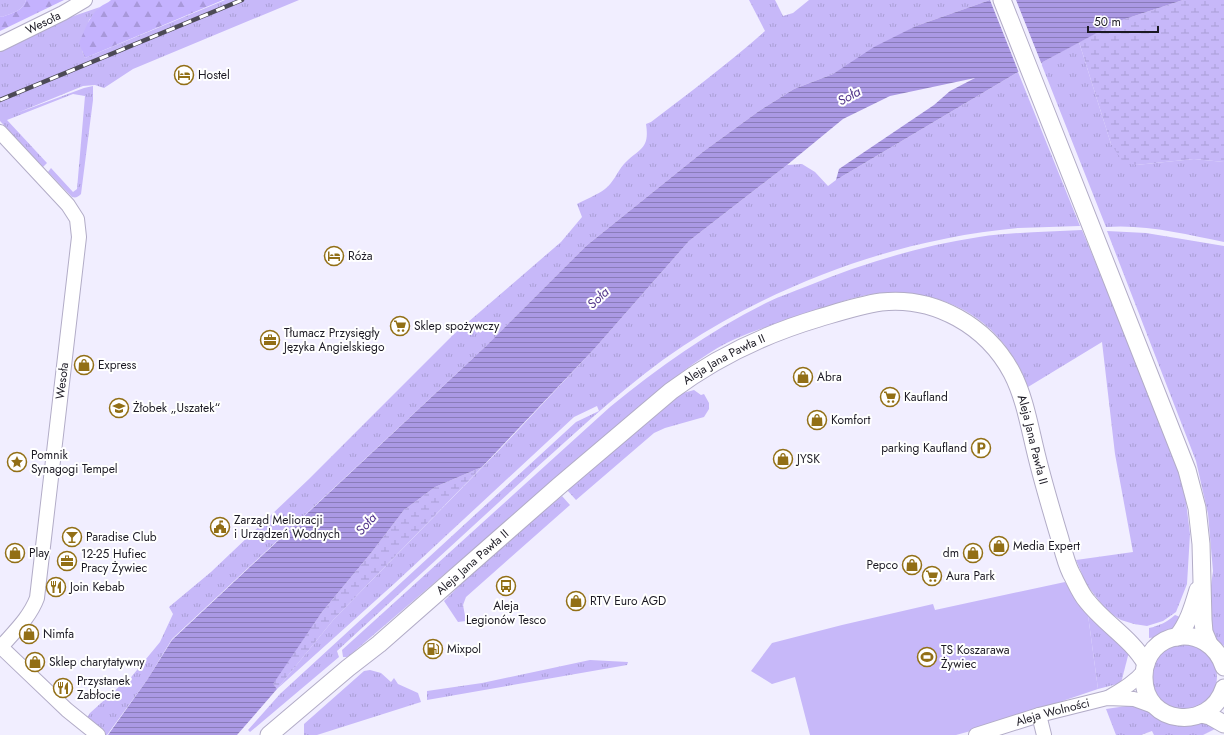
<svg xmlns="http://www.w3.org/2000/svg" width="1224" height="735" font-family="Jost,sans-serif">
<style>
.grass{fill:url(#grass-tufts)}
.forest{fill:url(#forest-firs)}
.wetland{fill:url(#wetland-marsh)}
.pitch{fill:#c7b8f9}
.water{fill:url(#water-rules)}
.pier{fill:#f1eeff}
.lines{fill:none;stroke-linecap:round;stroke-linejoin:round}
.minor-casing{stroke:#b2acc7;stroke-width:16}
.major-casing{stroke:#b2acc7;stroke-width:19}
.minor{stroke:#fff;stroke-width:14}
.major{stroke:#fff;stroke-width:17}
.rail-casing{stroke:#4c4a55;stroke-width:4.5}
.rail{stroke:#fff;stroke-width:3;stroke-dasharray:9;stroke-linecap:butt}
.labels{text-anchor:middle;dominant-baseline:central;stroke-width:4;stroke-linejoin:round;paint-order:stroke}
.street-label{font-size:12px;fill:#1c1a24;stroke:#fff}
.poi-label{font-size:12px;fill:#1c1a24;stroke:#fff;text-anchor:start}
.water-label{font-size:13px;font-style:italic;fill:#503389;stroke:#fff}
</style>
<defs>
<pattern id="grass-tufts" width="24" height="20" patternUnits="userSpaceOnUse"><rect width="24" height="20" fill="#c7b8f9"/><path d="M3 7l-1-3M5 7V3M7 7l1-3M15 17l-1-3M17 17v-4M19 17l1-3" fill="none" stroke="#aa9ed5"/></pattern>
<pattern id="forest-firs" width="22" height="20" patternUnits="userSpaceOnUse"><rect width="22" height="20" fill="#c4b2fe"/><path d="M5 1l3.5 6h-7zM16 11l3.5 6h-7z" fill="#a898da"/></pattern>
<pattern id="wetland-marsh" width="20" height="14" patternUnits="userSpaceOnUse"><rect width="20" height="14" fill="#c7b8f9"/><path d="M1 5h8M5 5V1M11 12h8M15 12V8" fill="none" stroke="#aa9ed5"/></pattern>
<pattern id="water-rules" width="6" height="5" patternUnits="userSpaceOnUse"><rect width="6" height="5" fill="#ab99e4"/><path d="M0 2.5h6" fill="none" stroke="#8a7cb9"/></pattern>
</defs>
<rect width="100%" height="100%" fill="#f1eeff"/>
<!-- grass -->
<g class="grass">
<path d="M0 0H26C23 11 12 13 2 17L0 16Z"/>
<path d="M225 0H299L133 69 104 88 95 85 83 86 17 113 84 88 93 86V100L81 194C78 197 76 198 72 197L48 172 51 168 73 192 77 189 85 96 73 94 7 120 47 163 43 167 0 121V51L65 19 100 7 89 20 82 51 85 58Z"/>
<path d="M749 0H775L783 16 793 13 809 0H990L916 26 833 74 794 89 759 111 704 151 586 246 486 346 172 639 147 680 107 735H98L83 724 90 713 121 685 123 687 160 642 173 614 169 607 211 572 309 479 453 335 561 242 582 217 577 204C586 199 597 195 605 189 614 182 617 172 624 164 639 148 650 150 646 124L651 122C690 92 729 63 765 31Z"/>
<path d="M1079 42 1111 144 1136 165 1194 159 1224 162V242C1185 234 1145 224 1106 227L1041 63Z"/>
<path d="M1018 72 1080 226C1059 227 1039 227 1018 228 899 239 783 281 683 346 630 381 583 426 536 468 470 529 403 590 337 651L339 657 250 732 248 730 280 694 576 422 599 411 597 406 574 417 395 583 277 689 334 619 503 446 595 348 689 241 787 165 802 164 815 172 828 186 836 180Z"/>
<path d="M1082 230 1123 329 1178 469 1186 502 1190 534 1187 584 1176 612 1163 621 1147 626 1134 624 1121 620 1108 612 1086 584 1076 560 1133 552 1115 454 1102 342 1028 387C1024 378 1021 368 1015 360 985 309 930 287 873 294 851 297 827 307 806 314 782 322 758 329 735 339 711 350 690 366 669 382L350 655 347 657H343L342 650 610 407C659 367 711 330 768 302 780 296 793 292 805 287 861 264 919 246 979 237 1013 232 1048 232 1082 230Z"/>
<path d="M1107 231 1146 233 1224 246V646L1211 636 1208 607 1213 571 1208 514 1196 461Z"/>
<path d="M694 390 701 395 704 394 709 403V409L704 417 665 428 654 433 576 500 567 490 656 414 683 393Z"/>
<path d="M562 496 570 505 466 597 463 605 466 621 458 622 444 601 482 563Z"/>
<path d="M1088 615 1129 652 1121 683 1098 689Z"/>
<path d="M1175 615 1183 618 1177 628 1158 637 1149 638V628C1159 626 1167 622 1175 615Z"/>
<circle cx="1184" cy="677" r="33"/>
<path d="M590 660 628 662 627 665 427 700V691L482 683Z"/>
<path d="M370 670 381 673 391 682 394 678 398 684 418 693 421 702 317 735H304V724L364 671Z"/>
<path d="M1133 705 1219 727 1203 735H1154L1152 731 1141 735H1116L1106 709Z"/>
</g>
<!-- forest -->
<g class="forest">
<path d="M26 0H64L0 31V16L2 17C12 13 23 11 26 0Z"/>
<path d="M111 0H223L85 58 79 43C85 30 89 16 100 7 104 4 108 3 111 0Z"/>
</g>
<!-- wetland -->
<g class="wetland">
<path d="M1183 0H1224V162L1194 159 1136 165 1123 162 1111 144 1079 42 1119 21Z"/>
<path d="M482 467 334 619 277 689 272 684 322 612 371 553 404 510 435 487Z"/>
</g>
<!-- pitch -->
<path class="pitch" d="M1065 582 1088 615 1098 689 989 726 956 735H810L795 677 772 684 751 671 772 643 842 625 933 604 935 610Z"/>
<!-- water -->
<path class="water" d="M990 0H1183L1119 21 1041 63 1018 72 836 180 839 169 934 105 950 91 975 78 890 96 843 119 787 165 689 241 595 348 482 467 435 487 404 510 371 553 322 612 273 684 277 689 237 735H108L147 680 172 640 486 346 586 246 704 151 759 111 794 89 833 74 874 47 916 26Z"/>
<!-- pier -->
<path class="pier" d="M990 0H1016L1042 65 1019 73Z"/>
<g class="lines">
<!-- minor casing -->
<g class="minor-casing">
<g id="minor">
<path id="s1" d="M0 44 63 13 85 0"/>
<path d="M0 132 68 205 77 219 79 237 37 598C30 617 14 632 1 647"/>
<path d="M0 646 67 710 98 735"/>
<path d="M1108 698C1121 690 1134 683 1144 671"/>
<path d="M1039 715 1044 735"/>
<path id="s2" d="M976 735 1039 715 1107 698 1134 699 1156 707"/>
</g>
</g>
<!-- major casing -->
<g class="major-casing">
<g id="major">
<path d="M1002 0 1187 470 1197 508 1201 544 1203 620 1204 632 1209 644"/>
<path d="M1177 637C1188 624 1193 607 1198 590"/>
<path d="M1224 667C1209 620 1143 629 1144 678 1144 725 1210 732 1224 688"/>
<path d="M1201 714 1210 716 1224 724"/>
<path id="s3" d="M269 735 348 668 379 644 559 486 671 391C715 358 765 334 819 318 839 312 860 305 881 302 935 296 987 326 1012 373 1024 396 1029 424 1035 449 1042 479 1051 509 1060 539 1063 550 1066 563 1071 573 1076 582 1080 593 1087 601 1105 624 1132 639 1146 664"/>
</g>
</g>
<!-- minor -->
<use href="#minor" class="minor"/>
<!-- major -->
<use href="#major" class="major"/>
<!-- rail casing -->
<g class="rail-casing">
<path id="rail" d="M0 100 242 0"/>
</g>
<!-- rail -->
<use href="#rail" class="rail"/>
</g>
<!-- icons -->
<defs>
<g id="hotel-ring" transform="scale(1)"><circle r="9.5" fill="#fff" stroke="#926f16" stroke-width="1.5"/><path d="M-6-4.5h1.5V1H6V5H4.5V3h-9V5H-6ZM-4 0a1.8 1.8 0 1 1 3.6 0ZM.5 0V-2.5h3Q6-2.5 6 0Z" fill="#926f16"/></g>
<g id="supermarket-ring" transform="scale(1)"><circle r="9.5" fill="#fff" stroke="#926f16" stroke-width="1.5"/><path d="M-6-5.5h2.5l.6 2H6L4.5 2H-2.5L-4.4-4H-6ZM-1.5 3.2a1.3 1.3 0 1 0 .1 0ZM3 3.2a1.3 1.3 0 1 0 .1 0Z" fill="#926f16"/></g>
<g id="office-ring" transform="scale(1)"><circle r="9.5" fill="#fff" stroke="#926f16" stroke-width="1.5"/><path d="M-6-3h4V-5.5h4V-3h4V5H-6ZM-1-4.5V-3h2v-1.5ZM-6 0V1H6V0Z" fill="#926f16"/></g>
<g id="shop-ring" transform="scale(1)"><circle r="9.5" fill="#fff" stroke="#926f16" stroke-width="1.5"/><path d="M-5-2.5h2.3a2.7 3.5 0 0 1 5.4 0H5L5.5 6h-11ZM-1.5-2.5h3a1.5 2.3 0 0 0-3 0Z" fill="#926f16"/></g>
<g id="school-ring" transform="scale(1)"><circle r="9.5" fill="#fff" stroke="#926f16" stroke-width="1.5"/><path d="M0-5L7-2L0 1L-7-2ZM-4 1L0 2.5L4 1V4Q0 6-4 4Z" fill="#926f16"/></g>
<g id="parking-ring" transform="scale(1)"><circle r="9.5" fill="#fff" stroke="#926f16" stroke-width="1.5"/><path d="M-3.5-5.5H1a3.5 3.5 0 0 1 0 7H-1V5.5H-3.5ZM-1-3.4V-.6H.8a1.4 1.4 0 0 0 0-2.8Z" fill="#926f16"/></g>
<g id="sight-ring" transform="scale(1)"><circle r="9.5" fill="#fff" stroke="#926f16" stroke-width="1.5"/><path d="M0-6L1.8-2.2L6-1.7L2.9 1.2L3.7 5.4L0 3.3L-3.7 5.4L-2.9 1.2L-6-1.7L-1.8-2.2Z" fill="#926f16"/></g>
<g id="civic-ring" transform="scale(1)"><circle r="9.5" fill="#fff" stroke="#926f16" stroke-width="1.5"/><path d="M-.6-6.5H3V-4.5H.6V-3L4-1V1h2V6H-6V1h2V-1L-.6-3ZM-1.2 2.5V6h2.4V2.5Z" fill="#926f16"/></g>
<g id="bar-ring" transform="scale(1)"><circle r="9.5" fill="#fff" stroke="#926f16" stroke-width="1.5"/><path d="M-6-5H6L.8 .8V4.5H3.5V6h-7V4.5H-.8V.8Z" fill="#926f16"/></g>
<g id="bus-ring" transform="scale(1)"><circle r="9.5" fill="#fff" stroke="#926f16" stroke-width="1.5"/><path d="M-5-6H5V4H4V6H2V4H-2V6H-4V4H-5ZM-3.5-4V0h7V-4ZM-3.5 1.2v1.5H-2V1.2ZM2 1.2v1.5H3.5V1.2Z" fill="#926f16"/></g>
<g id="restaurant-ring" transform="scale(1)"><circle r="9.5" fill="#fff" stroke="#926f16" stroke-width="1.5"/><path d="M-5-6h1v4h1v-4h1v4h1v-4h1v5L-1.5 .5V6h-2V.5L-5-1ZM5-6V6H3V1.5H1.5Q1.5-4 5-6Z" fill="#926f16"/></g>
<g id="fuel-ring" transform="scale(1)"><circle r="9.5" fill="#fff" stroke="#926f16" stroke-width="1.5"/><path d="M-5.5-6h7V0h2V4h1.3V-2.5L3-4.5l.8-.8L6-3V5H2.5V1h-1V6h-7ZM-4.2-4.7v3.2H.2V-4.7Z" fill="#926f16"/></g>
<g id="stadium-ring" transform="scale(1)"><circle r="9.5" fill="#fff" stroke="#926f16" stroke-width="1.5"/><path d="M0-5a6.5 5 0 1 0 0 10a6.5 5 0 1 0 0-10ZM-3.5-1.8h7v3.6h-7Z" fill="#926f16"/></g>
</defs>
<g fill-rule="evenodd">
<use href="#hotel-ring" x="184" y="75"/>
<use href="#hotel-ring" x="334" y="256"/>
<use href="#supermarket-ring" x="400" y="326"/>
<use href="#office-ring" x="270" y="340"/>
<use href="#shop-ring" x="84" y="365"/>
<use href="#shop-ring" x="803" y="377"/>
<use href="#supermarket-ring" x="890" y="397"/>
<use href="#school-ring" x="119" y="408"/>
<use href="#shop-ring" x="817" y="420"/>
<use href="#parking-ring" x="981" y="448"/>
<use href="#shop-ring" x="783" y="459"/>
<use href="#sight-ring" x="17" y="462"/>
<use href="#civic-ring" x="220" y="527"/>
<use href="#bar-ring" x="72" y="537"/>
<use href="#shop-ring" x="999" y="546"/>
<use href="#shop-ring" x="15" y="553"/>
<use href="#shop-ring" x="973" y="553"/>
<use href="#office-ring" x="67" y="561"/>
<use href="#shop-ring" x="912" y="565"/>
<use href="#supermarket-ring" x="932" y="576"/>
<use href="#bus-ring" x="506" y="586"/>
<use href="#restaurant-ring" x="56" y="587"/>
<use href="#shop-ring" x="576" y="601"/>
<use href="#shop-ring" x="29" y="634"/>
<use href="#fuel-ring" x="433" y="649"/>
<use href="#stadium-ring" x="927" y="657"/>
<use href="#shop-ring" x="35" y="662"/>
<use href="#restaurant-ring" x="63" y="688"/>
</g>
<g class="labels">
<!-- street labels -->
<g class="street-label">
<text stroke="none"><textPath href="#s1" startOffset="48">Wesoła</textPath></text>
<text stroke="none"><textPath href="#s3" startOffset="591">Aleja Jana Pawła II</textPath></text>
<text transform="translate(62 381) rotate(-83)">Wesoła</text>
<text stroke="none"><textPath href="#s3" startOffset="987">Aleja Jana Pawła II</textPath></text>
<text stroke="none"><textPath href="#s3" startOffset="267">Aleja Jana Pawła II</textPath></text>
<text stroke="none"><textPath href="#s2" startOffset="80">Aleja Wolności</textPath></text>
</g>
<!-- poi labels -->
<g class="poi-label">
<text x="198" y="75">Hostel</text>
<text x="348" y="256">Róża</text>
<text x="414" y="326">Sklep spożywczy</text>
<text x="284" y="333">Tłumacz Przysięgły<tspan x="284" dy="14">Języka Angielskiego</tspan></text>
<text x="98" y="365">Express</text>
<text x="817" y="377">Abra</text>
<text x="904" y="397">Kaufland</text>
<text x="133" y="408">Żłobek „Uszatek“</text>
<text x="831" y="420">Komfort</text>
<text x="967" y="448" text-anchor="end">parking Kaufland</text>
<text x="31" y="455">Pomnik<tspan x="31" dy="14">Synagogi Tempel</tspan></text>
<text x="797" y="459">JYSK</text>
<text x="234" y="520">Zarząd Melioracji<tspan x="234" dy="14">i Urządzeń Wodnych</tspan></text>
<text x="86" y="537">Paradise Club</text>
<text x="1013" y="546">Media Expert</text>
<text x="29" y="553">Play</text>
<text x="959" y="553" text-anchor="end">dm</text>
<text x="81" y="554">12-25 Hufiec<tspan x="81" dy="14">Pracy Żywiec</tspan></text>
<text x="898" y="565" text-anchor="end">Pepco</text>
<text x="946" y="576">Aura Park</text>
<text x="70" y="587">Join Kebab</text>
<text x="590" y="601">RTV Euro AGD</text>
<text x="506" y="606" text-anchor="middle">Aleja<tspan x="506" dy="14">Legionów Tesco</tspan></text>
<text x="43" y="634">Nimfa</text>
<text x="447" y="649">Mixpol</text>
<text x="941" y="650">TS Koszarawa<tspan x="941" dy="14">Żywiec</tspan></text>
<text x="49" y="662">Sklep charytatywny</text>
<text x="77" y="681">Przystanek<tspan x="77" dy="14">Zabłocie</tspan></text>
</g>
<!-- water labels -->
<g class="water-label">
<text transform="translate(849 96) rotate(-29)">Soła</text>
<text transform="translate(598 298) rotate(-43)">Soła</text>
<text transform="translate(366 524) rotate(-48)">Soła</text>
</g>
</g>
<!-- scale -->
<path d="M1088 26v6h70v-6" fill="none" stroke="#1c1a24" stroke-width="2"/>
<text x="1094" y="26" font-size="12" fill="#1c1a24" stroke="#ffffff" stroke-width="3" paint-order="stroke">50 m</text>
</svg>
